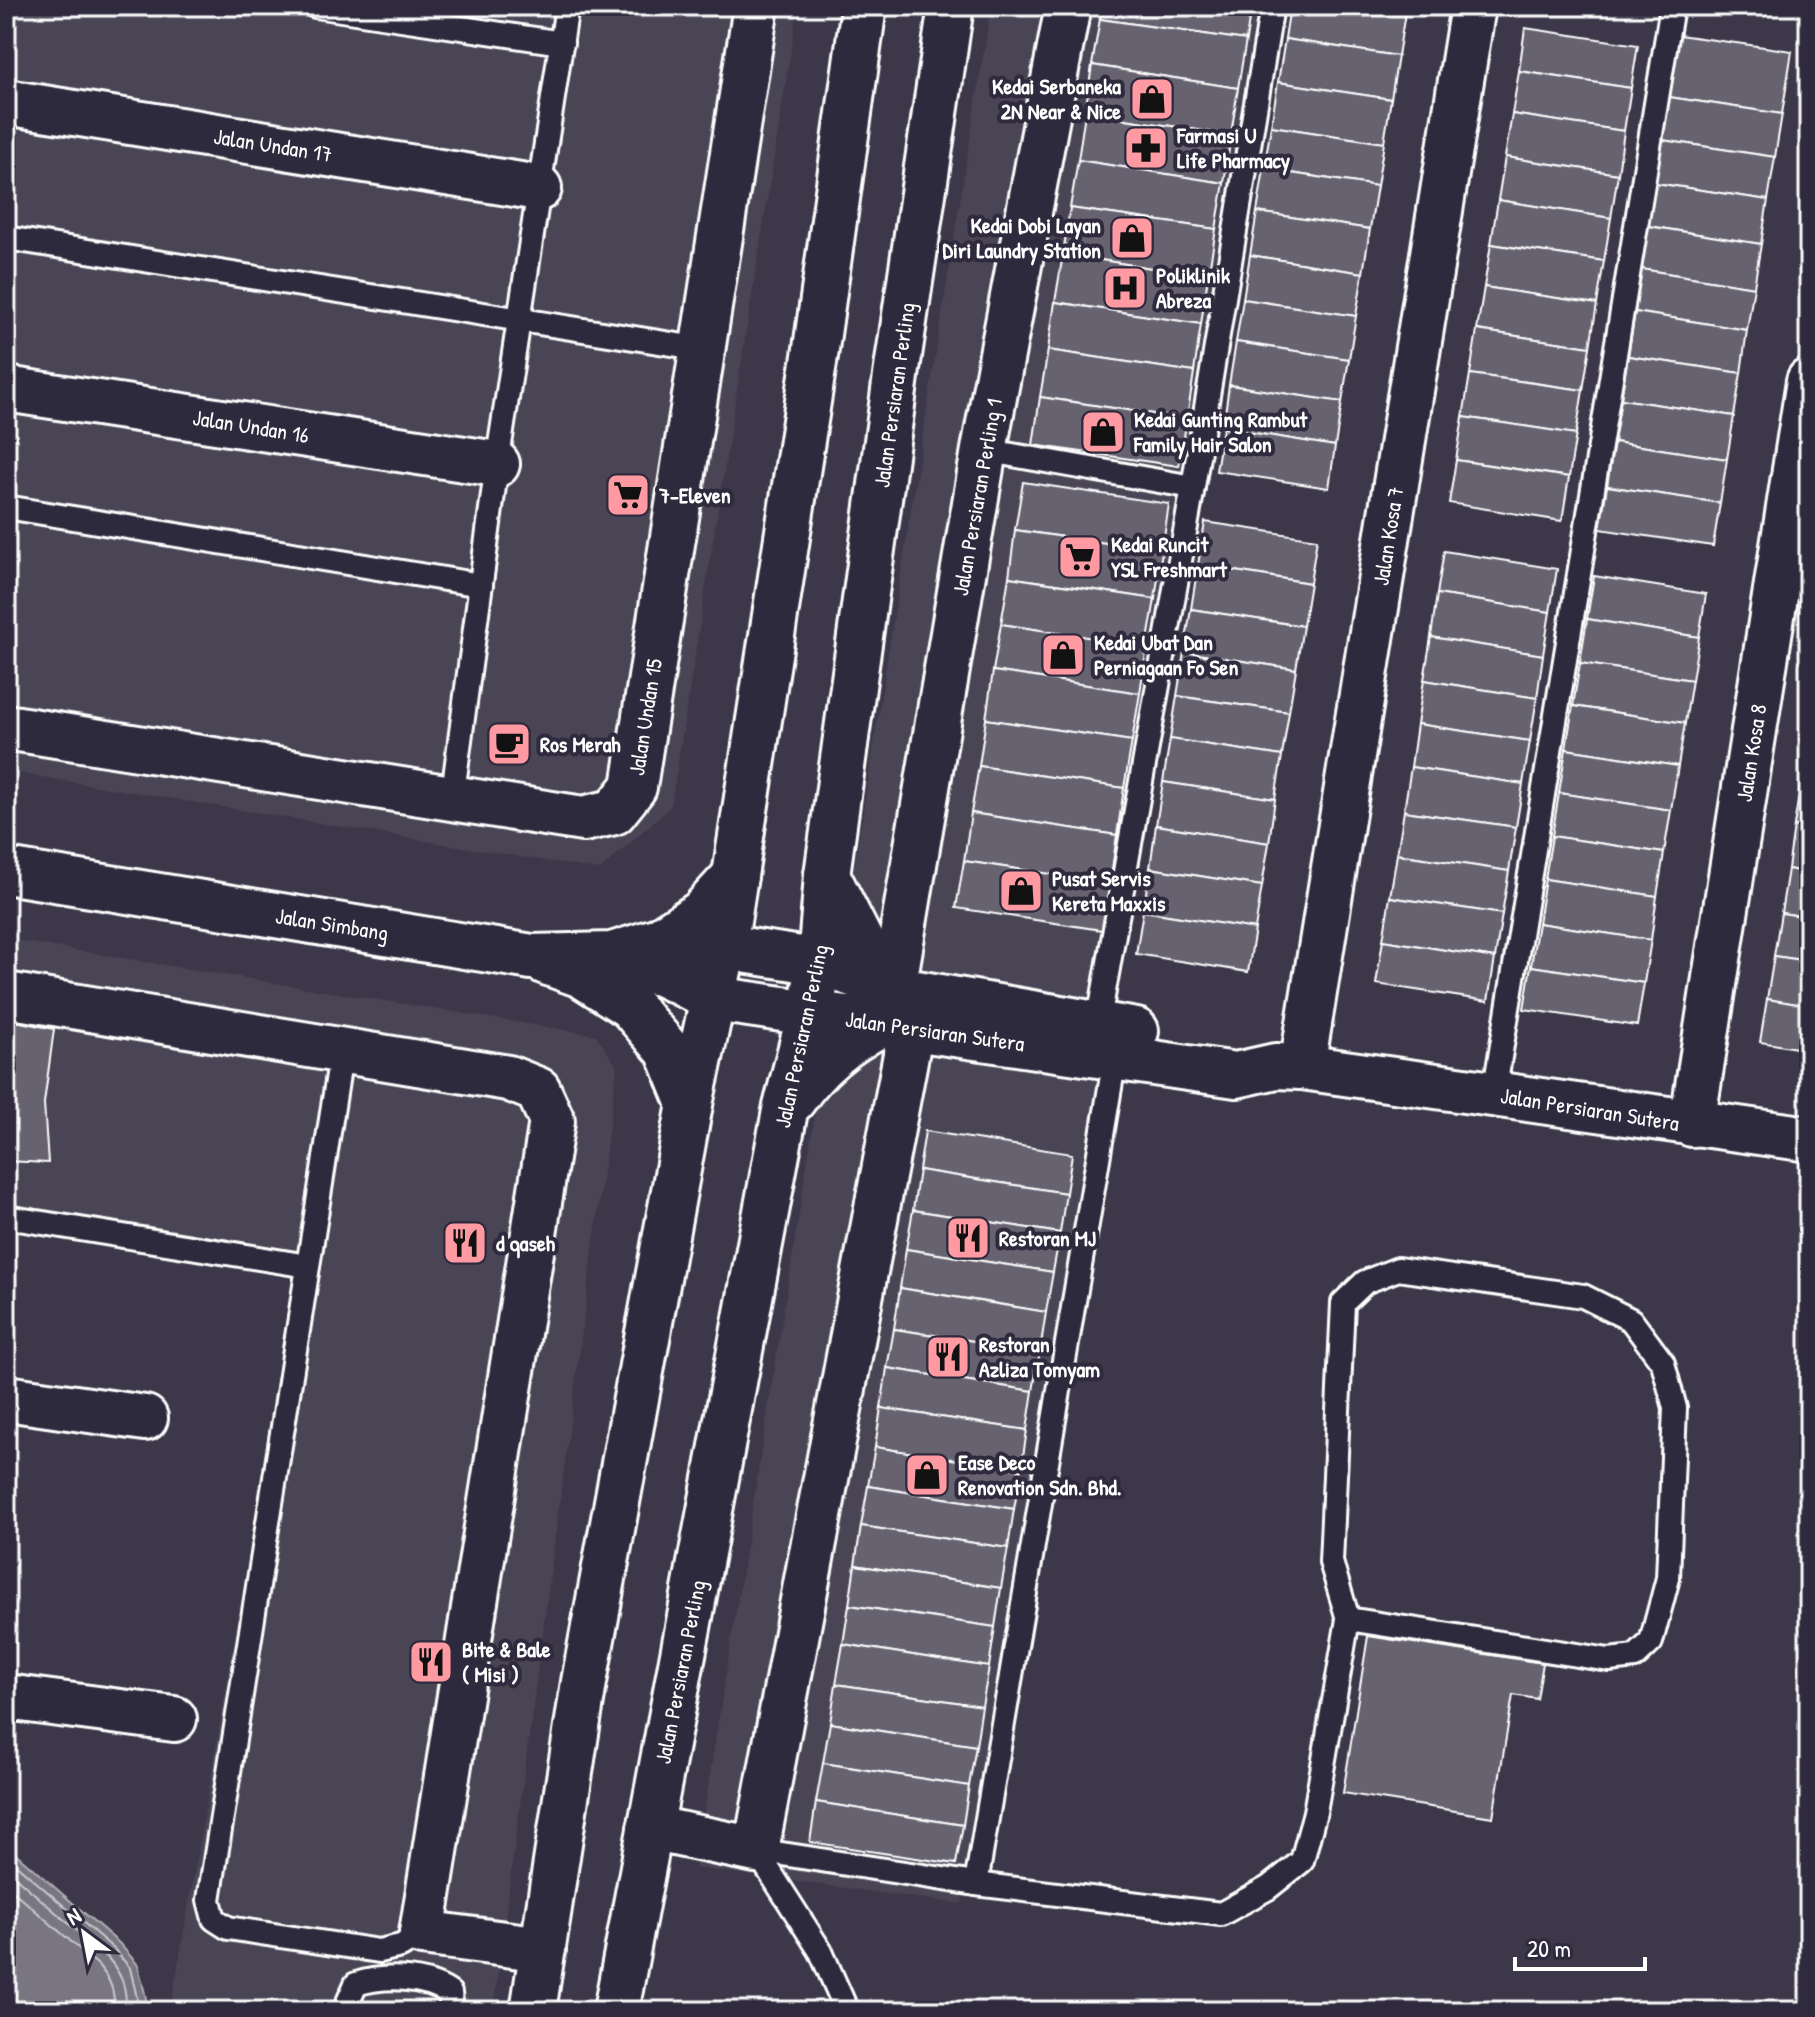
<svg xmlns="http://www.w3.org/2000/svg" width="1815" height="2017" font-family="'Patrick Hand',sans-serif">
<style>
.built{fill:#494455}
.water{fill:#797682;stroke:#afadb4;stroke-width:2}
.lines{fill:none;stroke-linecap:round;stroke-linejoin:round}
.shore{stroke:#c9c8cd;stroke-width:2}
.building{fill:#666270;stroke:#fff;stroke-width:2}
.service-casing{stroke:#fff;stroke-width:28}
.minor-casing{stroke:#fff;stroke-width:50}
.tertiary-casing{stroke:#fff;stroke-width:50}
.secondary-casing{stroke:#fff;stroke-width:50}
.service{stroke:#2f2a3d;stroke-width:22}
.minor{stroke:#2f2a3d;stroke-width:44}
.tertiary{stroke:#2f2a3d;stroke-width:44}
.secondary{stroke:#2f2a3d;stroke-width:44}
.labels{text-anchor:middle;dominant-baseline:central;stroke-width:8;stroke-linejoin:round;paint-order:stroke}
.poi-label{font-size:22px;font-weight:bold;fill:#fff;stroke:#2f2a3d;text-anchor:start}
.street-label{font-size:22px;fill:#fff;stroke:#2f2a3d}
</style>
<rect width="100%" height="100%" fill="#3c3749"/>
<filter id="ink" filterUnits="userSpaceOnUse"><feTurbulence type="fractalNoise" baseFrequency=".0125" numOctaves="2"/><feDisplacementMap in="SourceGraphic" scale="16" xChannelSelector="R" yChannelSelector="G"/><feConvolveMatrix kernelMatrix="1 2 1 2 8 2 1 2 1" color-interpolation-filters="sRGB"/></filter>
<g filter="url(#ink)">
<!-- built -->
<g class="built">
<path d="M6 6H798L671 806 600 870 6 771Z"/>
<path d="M991 6H1273L962 1904 695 1868Z"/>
<path d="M6 939 596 1035 617 1066 493 2011H170L298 1277 6 1230Z"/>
</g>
<!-- water -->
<path class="water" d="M6 1845 120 1944 138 1965 146 1998 144 2011H6Z"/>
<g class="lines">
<!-- shore -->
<g class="shore">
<path d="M6 1856 114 1949 130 1968 137 1998 136 2011"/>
<path d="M6 1869 107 1957C122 1974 127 1988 126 2011"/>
<path d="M6 1885 98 1965C111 1980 115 1991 114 2011"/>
</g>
</g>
<!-- building -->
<g class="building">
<path d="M1102 6H1251L1246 40 1100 19Z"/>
<path d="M1290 6H1360L1405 13 1398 56 1285 39Z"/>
<path d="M1100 19 1246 40 1238 88 1092 65Z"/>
<path d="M1525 28 1638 45 1631 88 1519 71Z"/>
<path d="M1679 35 1792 51 1782 114 1669 97Z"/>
<path d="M1285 39 1398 56 1391 99 1278 82Z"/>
<path d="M1092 65 1238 88 1231 135 1085 113Z"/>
<path d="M1519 71 1631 88 1624 131 1512 114Z"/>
<path d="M1278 82 1391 99 1384 143 1271 126Z"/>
<path d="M1669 97 1782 114 1775 157 1662 140Z"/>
<path d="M1085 113 1231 135 1224 183 1078 160Z"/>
<path d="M1512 114 1624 131 1618 174 1505 157Z"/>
<path d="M1271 126 1384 143 1377 186 1264 169Z"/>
<path d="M1662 140 1775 157 1768 200 1655 183Z"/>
<path d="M1505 157 1618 174 1611 218 1498 200Z"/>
<path d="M1078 160 1224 183 1216 229 1070 208Z"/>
<path d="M1264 169 1377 186 1370 229 1257 212Z"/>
<path d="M1655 183 1768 200 1761 244 1648 226Z"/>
<path d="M1498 200 1611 218 1604 261 1491 244Z"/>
<path d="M1070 208 1216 229 1208 277 1063 254Z"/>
<path d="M1257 212 1370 229 1363 273 1250 255Z"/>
<path d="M1648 226 1761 244 1754 287 1641 269Z"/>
<path d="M1491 244 1604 261 1597 304 1484 287Z"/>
<path d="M1063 254 1208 277 1201 324 1055 302Z"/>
<path d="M1250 255 1363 273 1356 316 1243 299Z"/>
<path d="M1641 269 1754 287 1747 330 1635 312Z"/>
<path d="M1484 287 1597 304 1590 347 1477 330Z"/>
<path d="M1243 299 1356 316 1349 359 1236 342Z"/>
<path d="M1055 302 1201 324 1194 372 1048 350Z"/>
<path d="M1635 312 1747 330 1741 373 1628 356Z"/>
<path d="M1477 330 1590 347 1583 390 1470 374Z"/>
<path d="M1236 342 1349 359 1342 402 1229 385Z"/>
<path d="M1048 350 1194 372 1187 419 1040 397Z"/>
<path d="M1628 356 1741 373 1734 416 1621 399Z"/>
<path d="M1470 374 1583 390 1576 434 1463 417Z"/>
<path d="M1229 385 1342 402 1335 446 1223 428Z"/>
<path d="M1040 397 1187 419 1179 466 1033 445Z"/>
<path d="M1621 399 1734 416 1727 459 1614 442Z"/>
<path d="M1463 417 1576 434 1569 477 1456 460Z"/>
<path d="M1223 428 1335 446 1329 488 1216 471Z"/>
<path d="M1614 442 1727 459 1720 503 1607 486Z"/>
<path d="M1456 460 1569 477 1562 521 1449 503Z"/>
<path d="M1023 482 1169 504 1162 551 1015 530Z"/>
<path d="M1607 486 1720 503 1713 546 1600 529Z"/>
<path d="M1205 522 1317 539 1310 583 1198 565Z"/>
<path d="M1015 530 1162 551 1155 599 1009 577Z"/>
<path d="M1444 551 1557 569 1550 612 1437 594Z"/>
<path d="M1198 565 1310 583 1303 626 1191 609Z"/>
<path d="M1594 576 1706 594 1699 637 1587 619Z"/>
<path d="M1009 577 1155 599 1147 646 1001 624Z"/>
<path d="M1437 594 1550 612 1543 655 1431 637Z"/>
<path d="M1191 609 1303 626 1296 669 1184 652Z"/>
<path d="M1587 619 1699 637 1692 680 1580 663Z"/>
<path d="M1001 624 1147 646 1140 693 993 671Z"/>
<path d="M1431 637 1543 655 1537 698 1424 680Z"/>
<path d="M1184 652 1296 669 1289 712 1177 696Z"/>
<path d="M1580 663 1692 680 1685 723 1573 706Z"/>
<path d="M993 671 1140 693 1132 741 986 719Z"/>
<path d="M1424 680 1537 698 1530 741 1417 724Z"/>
<path d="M1177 696 1289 712 1282 756 1170 739Z"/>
<path d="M1573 706 1685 723 1678 766 1566 749Z"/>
<path d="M986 719 1132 741 1124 788 979 766Z"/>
<path d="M1417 724 1530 741 1523 784 1411 767Z"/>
<path d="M1170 739 1282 756 1275 799 1163 782Z"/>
<path d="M1808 739H1809V784L1801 782Z"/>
<path d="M1566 749 1678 766 1671 810 1559 793Z"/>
<path d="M979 766 1124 788 1117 835 971 813Z"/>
<path d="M1411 767 1523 784 1516 827 1404 811Z"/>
<path d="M1163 782 1275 799 1269 843 1156 825Z"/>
<path d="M1801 782 1809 784V828L1794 826Z"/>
<path d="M1559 793 1671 810 1664 853 1552 836Z"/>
<path d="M1404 811 1516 827 1509 871 1397 854Z"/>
<path d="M971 813 1117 835 1110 883 964 861Z"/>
<path d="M1156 825 1269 843 1262 886 1150 868Z"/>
<path d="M1794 826 1809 828V873L1788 869Z"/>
<path d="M1552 836 1664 853 1657 896 1545 879Z"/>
<path d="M1397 854 1509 871 1502 914 1390 897Z"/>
<path d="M964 861 1110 883 1102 930 956 908Z"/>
<path d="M1150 868 1262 886 1255 929 1143 911Z"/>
<path d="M1788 869 1809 873V917L1781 913Z"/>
<path d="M1545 879 1657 896 1651 940 1538 923Z"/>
<path d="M1390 897 1502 914 1495 958 1383 940Z"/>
<path d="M1143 911 1255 929 1248 972 1136 954Z"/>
<path d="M1781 913 1809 917V961L1774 956Z"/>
<path d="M1538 923 1651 940 1644 983 1531 966Z"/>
<path d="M1383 940 1495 958 1488 1001 1376 984Z"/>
<path d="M1774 956 1809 961V1006L1767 999Z"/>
<path d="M1531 966 1644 983 1637 1026 1524 1009Z"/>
<path d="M1767 999 1809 1006V1050L1760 1042Z"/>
<path d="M6 1019 54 1029 44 1103 48 1163 6 1161Z"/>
<path d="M925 1131 1072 1154 1066 1193 919 1170Z"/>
<path d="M919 1170 1066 1193 1060 1233 913 1210Z"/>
<path d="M913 1210 1060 1233 1053 1272 906 1249Z"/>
<path d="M906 1249 1053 1272 1046 1312 900 1288Z"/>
<path d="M900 1288 1046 1312 1040 1351 894 1329Z"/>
<path d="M894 1329 1040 1351 1033 1391 887 1368Z"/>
<path d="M887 1368 1033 1391 1027 1430 881 1408Z"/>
<path d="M881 1408 1027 1430 1021 1470 875 1447Z"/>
<path d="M875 1447 1021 1470 1014 1509 868 1486Z"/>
<path d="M868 1486 1014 1509 1008 1548 861 1526Z"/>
<path d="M861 1526 1008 1548 1001 1588 855 1565Z"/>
<path d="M855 1565 1001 1588 995 1627 849 1605Z"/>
<path d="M849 1605 995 1627 989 1667 843 1644Z"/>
<path d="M1368 1636 1543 1663 1537 1699 1513 1695 1493 1817 1343 1793Z"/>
<path d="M843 1644 989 1667 982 1706 836 1684Z"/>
<path d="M836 1684 982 1706 976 1746 830 1723Z"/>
<path d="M830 1723 976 1746 969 1786 823 1763Z"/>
<path d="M823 1763 969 1786 963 1825 816 1802Z"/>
<path d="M816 1802 963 1825 956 1864 810 1842Z"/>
</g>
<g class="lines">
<!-- service casing -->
<g class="service-casing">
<g id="service">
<path d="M315 6 562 43"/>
<path d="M6 238 703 349"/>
<path d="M984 450 1193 487"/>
<path d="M6 507 481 585"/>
<path d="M452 800 497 464 567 6"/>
<path d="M1098 1025 1193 487 1272 6"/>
<path d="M342 1049 209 1900 214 1919 228 1928 379 1951 401 1946 422 1933"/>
<path d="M1494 1094 1672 6"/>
<path d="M6 1217 308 1266"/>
<path d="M756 1850 976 1884 1221 1914 1268 1888 1302 1861 1315 1812 1348 1619 1331 1562 1343 1303 1365 1282 1398 1269 1583 1296 1631 1320 1663 1363 1675 1408 1668 1578 1651 1642 1635 1657 1609 1660 1348 1619"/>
<path d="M756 1850 821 1952 847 2011"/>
<path d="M976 1884 1115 1058"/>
<path d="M344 2011 356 1984C385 1975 425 1976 450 1993L452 2011"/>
</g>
</g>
<!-- minor casing -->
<g class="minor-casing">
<g id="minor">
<path d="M6 102 539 188"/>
<path d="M6 389 497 464"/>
<path d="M6 727 583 819 614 812 634 787 756 6"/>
<path d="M893 989 984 450 1068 6"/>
<path d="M6 995 508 1078 538 1090 552 1121 422 1933 543 1949"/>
<path d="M1302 1067 1473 6"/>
<path d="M1692 1124 1809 381"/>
<path d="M6 1398 145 1418"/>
<path d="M6 1697 174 1719"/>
<path d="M650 1828 756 1850 911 1028"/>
</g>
</g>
<!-- tertiary casing -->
<g class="tertiary-casing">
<g id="tertiary">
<path d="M6 871 532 957 660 973 714 999 1236 1075 1276 1066 1302 1067 1809 1139"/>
<path d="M660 973 724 947 820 962 893 989 1136 1031"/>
</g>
</g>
<!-- secondary casing -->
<g class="secondary-casing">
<g id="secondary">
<path d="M827 875 864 948 893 989"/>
<path d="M532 957 612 955 659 940 701 913 735 876"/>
<path d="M546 962 582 975 630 1006 668 1050 690 1104"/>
<path d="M793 1100C818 1064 843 1045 880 1024"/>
<path d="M533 2011 584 1682 690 1104 724 947 815 356 864 6"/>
<path d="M616 2011 785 1111 810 1013 820 962 827 875 897 369 951 6"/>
</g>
</g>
<!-- service -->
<use href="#service" class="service"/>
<!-- minor -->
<use href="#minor" class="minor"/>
<!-- tertiary -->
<use href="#tertiary" class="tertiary"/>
<!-- secondary -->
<use href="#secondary" class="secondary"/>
</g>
</g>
<!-- icons -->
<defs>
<g id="shop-square" transform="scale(2.3)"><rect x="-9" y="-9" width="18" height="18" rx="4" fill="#ff9aa2" stroke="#2f2a3d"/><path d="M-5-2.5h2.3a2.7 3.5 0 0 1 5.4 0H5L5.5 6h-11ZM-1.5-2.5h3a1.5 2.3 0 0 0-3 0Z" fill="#111"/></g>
<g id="pharmacy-square" transform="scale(2.3)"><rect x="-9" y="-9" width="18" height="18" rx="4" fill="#ff9aa2" stroke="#2f2a3d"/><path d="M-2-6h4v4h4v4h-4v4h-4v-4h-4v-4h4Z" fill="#111"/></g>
<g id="hospital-square" transform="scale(2.3)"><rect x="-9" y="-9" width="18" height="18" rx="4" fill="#ff9aa2" stroke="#2f2a3d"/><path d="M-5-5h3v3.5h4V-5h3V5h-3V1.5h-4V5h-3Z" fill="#111"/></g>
<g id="supermarket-square" transform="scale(2.3)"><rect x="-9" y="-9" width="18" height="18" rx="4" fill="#ff9aa2" stroke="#2f2a3d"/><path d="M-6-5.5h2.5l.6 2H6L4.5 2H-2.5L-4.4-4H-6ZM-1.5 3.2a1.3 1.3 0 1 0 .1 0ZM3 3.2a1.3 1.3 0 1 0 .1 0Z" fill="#111"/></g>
<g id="cafe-square" transform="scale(2.3)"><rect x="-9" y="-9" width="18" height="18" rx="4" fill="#ff9aa2" stroke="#2f2a3d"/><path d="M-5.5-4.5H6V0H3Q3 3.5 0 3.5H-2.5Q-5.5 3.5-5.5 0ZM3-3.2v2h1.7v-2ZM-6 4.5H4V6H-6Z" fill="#111"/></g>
<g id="restaurant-square" transform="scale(2.3)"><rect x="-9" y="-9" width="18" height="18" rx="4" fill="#ff9aa2" stroke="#2f2a3d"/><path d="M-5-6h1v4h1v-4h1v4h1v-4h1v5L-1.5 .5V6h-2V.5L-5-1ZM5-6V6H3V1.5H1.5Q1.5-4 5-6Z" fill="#111"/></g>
</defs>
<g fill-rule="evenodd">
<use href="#shop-square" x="1152" y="99"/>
<use href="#pharmacy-square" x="1146" y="148"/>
<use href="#shop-square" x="1132" y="238"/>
<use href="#hospital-square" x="1125" y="288"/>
<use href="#shop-square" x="1103" y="432"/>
<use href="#supermarket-square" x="628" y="495"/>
<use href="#supermarket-square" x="1080" y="557"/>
<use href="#shop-square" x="1063" y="655"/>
<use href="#cafe-square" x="509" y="744"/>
<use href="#shop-square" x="1021" y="891"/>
<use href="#restaurant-square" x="968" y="1238"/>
<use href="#restaurant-square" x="465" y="1243"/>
<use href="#restaurant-square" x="948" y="1357"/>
<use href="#shop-square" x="927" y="1475"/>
<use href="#restaurant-square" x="431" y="1662"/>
</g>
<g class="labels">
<!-- poi labels -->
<g class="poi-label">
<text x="1121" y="86" text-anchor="end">Kedai Serbaneka<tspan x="1121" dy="25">2N Near &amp; Nice</tspan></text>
<text x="1177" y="135">Farmasi U<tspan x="1177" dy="25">Life Pharmacy</tspan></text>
<text x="1101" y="225" text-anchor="end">Kedai Dobi Layan<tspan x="1101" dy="25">Diri Laundry Station</tspan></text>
<text x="1156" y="275">Poliklinik<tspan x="1156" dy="25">Abreza</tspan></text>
<text x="1134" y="419">Kedai Gunting Rambut<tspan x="1134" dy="25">Family Hair Salon</tspan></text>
<text x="659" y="495">7-Eleven</text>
<text x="1111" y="544">Kedai Runcit<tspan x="1111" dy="25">YSL Freshmart</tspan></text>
<text x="1094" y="642">Kedai Ubat Dan<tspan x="1094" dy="25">Perniagaan Fo Sen</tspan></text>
<text x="540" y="744">Ros Merah</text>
<text x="1052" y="878">Pusat Servis<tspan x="1052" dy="25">Kereta Maxxis</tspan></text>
<text x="999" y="1238">Restoran MJ</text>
<text x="496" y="1243">d qaseh</text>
<text x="979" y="1344">Restoran<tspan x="979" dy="25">Azliza Tomyam</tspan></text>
<text x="958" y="1462">Ease Deco<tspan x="958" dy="25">Renovation Sdn. Bhd.</tspan></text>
<text x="462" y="1649">Bite &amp; Bale<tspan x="462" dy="25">( Misi )</tspan></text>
</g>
<!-- street labels -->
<g class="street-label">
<text transform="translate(273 145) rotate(9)">Jalan Undan 17</text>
<text transform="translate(894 395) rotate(-82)">Jalan Persiaran Perling</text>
<text transform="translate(251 426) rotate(9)">Jalan Undan 16</text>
<text transform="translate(977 497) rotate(-80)">Jalan Persiaran Perling 1</text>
<text transform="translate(1388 536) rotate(-81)">Jalan Kosa 7</text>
<text transform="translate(645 717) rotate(-81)">Jalan Undan 15</text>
<text transform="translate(1751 753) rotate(-81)">Jalan Kosa 8</text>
<text transform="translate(332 924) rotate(9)">Jalan Simbang</text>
<text transform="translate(935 1031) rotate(8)">Jalan Persiaran Sutera</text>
<text transform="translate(801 1036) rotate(-78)">Jalan Persiaran Perling</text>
<text transform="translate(1590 1109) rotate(9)">Jalan Persiaran Sutera</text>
<text transform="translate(680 1672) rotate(-79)">Jalan Persiaran Perling</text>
</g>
</g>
<!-- margin -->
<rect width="1815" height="2017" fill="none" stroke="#2f2a3d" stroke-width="32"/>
<rect x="16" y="16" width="1783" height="1985" fill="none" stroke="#fff" stroke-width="3" filter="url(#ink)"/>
<!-- north arrow -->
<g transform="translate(84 1933) rotate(328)" stroke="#2f2a3d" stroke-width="6" paint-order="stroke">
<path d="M0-6L14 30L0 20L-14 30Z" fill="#ffffff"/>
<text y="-12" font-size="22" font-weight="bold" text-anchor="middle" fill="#ffffff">N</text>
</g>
<!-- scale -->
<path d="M1515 1957v12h130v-12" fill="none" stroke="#ffffff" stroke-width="4"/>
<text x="1527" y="1957" font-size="24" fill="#ffffff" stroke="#2f2a3d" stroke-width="6" paint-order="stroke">20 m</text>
</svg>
